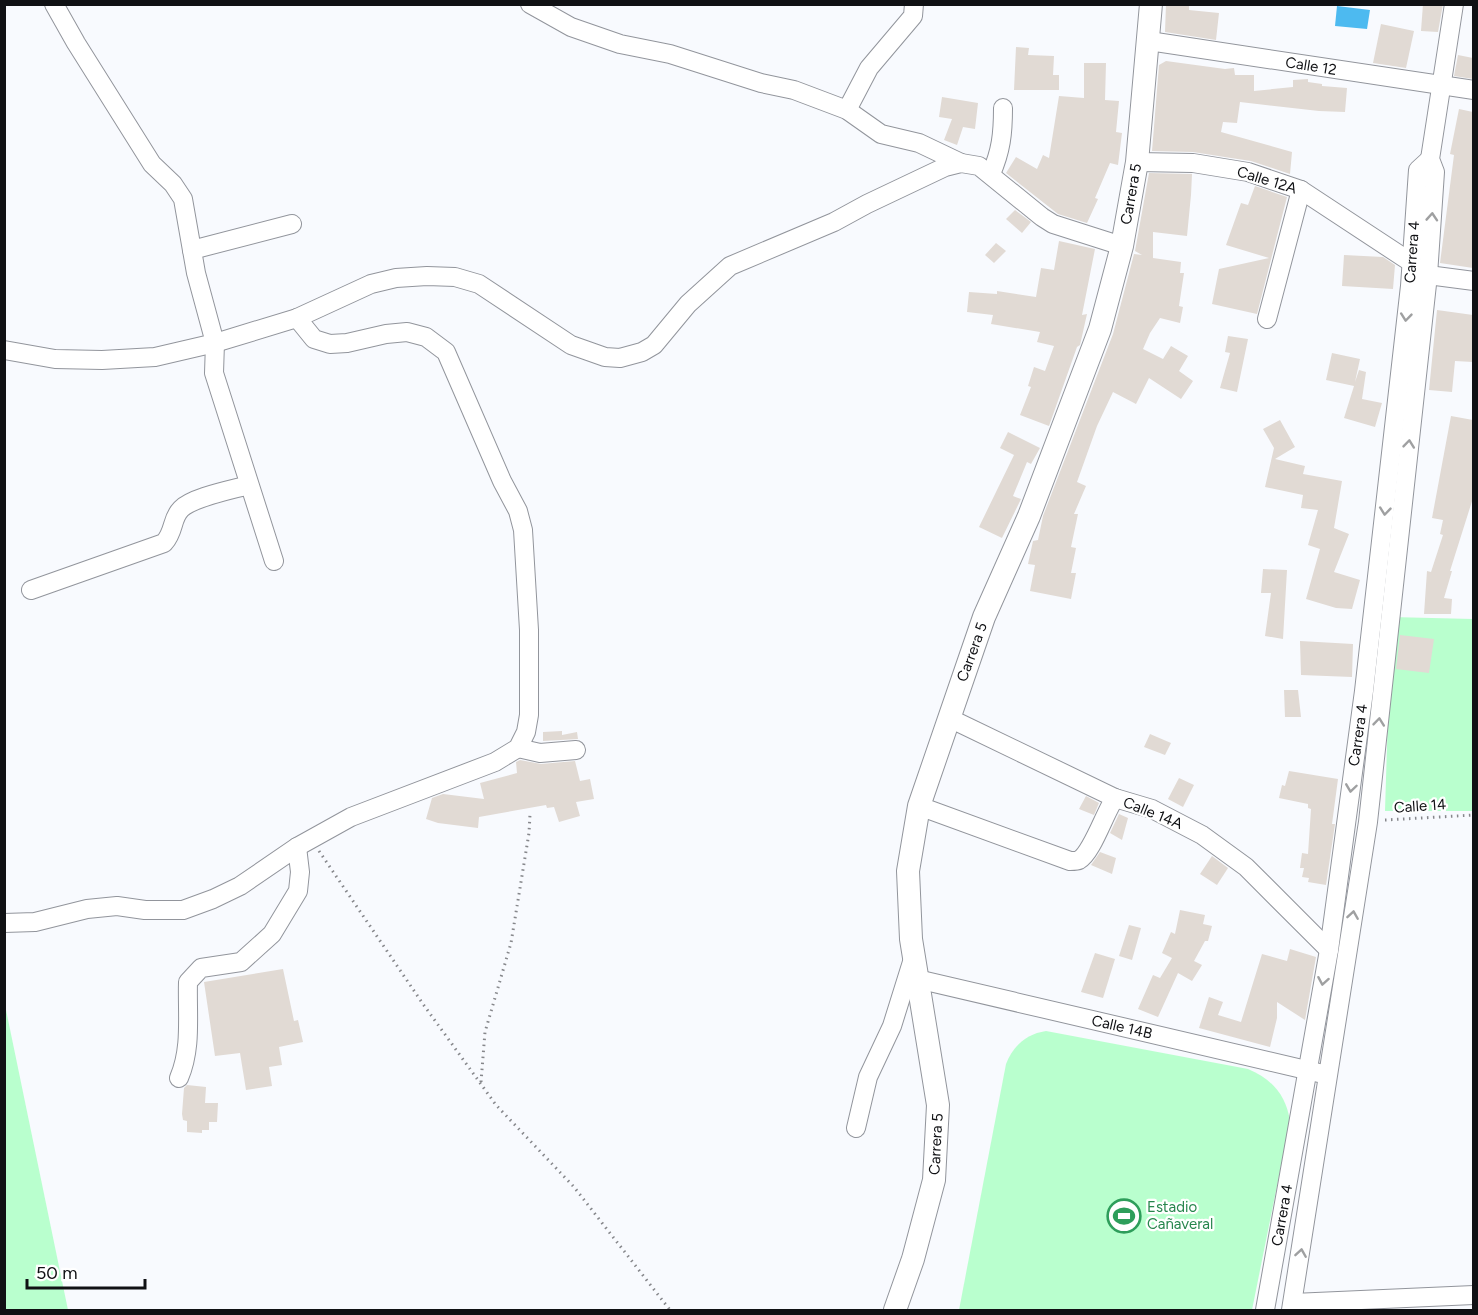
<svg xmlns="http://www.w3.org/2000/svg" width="1478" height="1315" font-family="Figtree,sans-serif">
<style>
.green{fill:#b9ffce}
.water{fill:#4dbaf0}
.building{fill:#e1dad4}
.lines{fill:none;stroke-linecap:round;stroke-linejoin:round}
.minor-casing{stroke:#92959c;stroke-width:20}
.major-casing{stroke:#92959c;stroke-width:24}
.path{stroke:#86878b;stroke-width:3;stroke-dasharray:1.5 4.5;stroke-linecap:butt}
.minor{stroke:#fff;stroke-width:18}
.major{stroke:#fff;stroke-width:22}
.oneway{stroke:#9fa0a1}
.labels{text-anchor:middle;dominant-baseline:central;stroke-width:4.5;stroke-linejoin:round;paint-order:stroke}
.street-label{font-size:15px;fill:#101114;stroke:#fff}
.leisure-label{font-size:15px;fill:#27864d;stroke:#fff;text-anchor:start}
</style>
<rect width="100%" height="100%" fill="#f8fafe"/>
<!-- green -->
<g class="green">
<path d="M1391 617 1473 619V811H1385Z"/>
<path d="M4 1005H5L68 1310H5Z"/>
<path d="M1046 1031 1248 1069C1272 1079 1286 1095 1290 1121L1252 1310H959L1006 1064C1013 1046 1026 1034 1046 1031Z"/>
</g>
<!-- water -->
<path class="water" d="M1337 6 1370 10 1367 29 1335 26Z"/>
<!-- building -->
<g class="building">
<path d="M1166 4H1189V10L1219 13 1216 40 1165 32Z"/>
<path d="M1423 4H1443L1438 32 1421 31Z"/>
<path d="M1381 24 1414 31 1406 68 1373 63Z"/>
<path d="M1016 47 1029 48 1028 55 1054 56 1053 75H1059V90H1014Z"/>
<path d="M1458 55 1473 58V79L1454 76Z"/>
<path d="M1166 61 1225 69 1234 68 1235 75H1254V91L1293 87V80L1308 79V82L1322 84V86L1347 88 1345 112 1319 111 1240 102 1237 123 1223 122 1221 132 1292 152 1290 174 1251 161 1231 158 1193 152 1152 151 1159 65Z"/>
<path d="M1084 63H1106L1105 100 1119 101 1116 132 1122 133 1118 165 1110 163 1095 198 1098 199 1087 223 1058 214 1006 173 1016 157 1037 169 1043 155 1049 158 1059 96 1084 98Z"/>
<path d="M942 97 978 103 975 129 963 127 957 145 944 140 952 119 939 117Z"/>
<path d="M1459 109 1473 112V268L1440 263 1454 155 1450 154Z"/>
<path d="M1149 173 1192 174 1191 195 1187 236 1153 232V258L1181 262 1180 273H1184L1179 306 1183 307 1180 323 1160 318 1150 333 1143 349 1163 359 1171 346 1188 356 1179 371 1193 381 1181 399 1149 378 1136 404 1113 392 1097 426 1077 482 1086 486 1074 514H1078L1071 547 1076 548 1071 573H1076L1071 599 1030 591 1035 565 1028 564 1033 541 1038 540 1043 516 1113 334 1134 254 1142 255 1135 251Z"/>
<path d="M1255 186 1287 197 1257 314 1212 304 1219 269 1269 258 1226 245 1241 203 1248 205Z"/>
<path d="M1015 210 1031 222 1022 233 1006 219Z"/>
<path d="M1059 241 1095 249 1082 315 1087 314 1080 345 1077 347 1049 426 1020 415 1031 387 1028 386 1034 367 1045 371 1054 346 1037 342 1040 332 991 324 993 315 967 312 969 292 997 294V291L1036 297 1041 268 1054 270Z"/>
<path d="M996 243 1006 251 994 263 985 255Z"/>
<path d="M1344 255 1383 257 1395 265 1393 289 1342 286Z"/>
<path d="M1437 310 1473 315V362L1455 361 1452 392 1429 390Z"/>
<path d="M1228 336 1248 339 1237 392 1220 388 1230 353 1225 352Z"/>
<path d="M1332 353 1360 359 1355 382 1359 370 1366 372 1362 399 1382 403 1375 427 1344 418 1354 386 1326 380Z"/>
<path d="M1451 416 1473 420V498L1450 571H1452L1444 598 1452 599 1451 614H1424L1427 571 1431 572 1443 535 1440 534 1443 520 1432 518Z"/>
<path d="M1280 420 1295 447 1275 459 1305 466 1303 474 1342 481 1334 528 1349 534 1334 572 1360 580 1352 609 1336 608 1306 599 1320 549 1308 545 1318 510 1301 508 1303 495 1265 487 1274 448 1263 429Z"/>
<path d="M1008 432 1040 448 1031 464 1027 462 1013 496 1021 499 1002 538 979 527 1014 455 1000 448Z"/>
<path d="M1263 569 1287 570 1283 639 1265 636 1271 593H1261Z"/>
<path d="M1400 635 1434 639 1429 673 1396 669Z"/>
<path d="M1300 641 1353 644 1352 677 1301 675Z"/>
<path d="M1284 690H1298L1301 717H1285Z"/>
<path d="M562 731V735L577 732 578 739 543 741V732Z"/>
<path d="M1150 734 1171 743 1165 755 1144 747Z"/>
<path d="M520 760 541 764 575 761 580 781 590 779 594 799 576 802 580 816 559 822 554 807 547 808 546 805 479 817 478 828 438 823 426 819 432 798 443 794 484 799 480 783 517 773 516 762Z"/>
<path d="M1289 771 1338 779 1332 824H1335L1326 885 1308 882 1309 878 1302 877 1304 868H1300L1302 853 1308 854 1311 809 1308 808V804L1279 798 1282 785 1285 786Z"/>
<path d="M1179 778 1194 785 1183 807 1168 799Z"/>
<path d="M1086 796 1099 803 1094 815 1079 809Z"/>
<path d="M1119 814 1128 818 1122 840 1110 833Z"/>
<path d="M1100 852 1116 858 1112 874 1091 865Z"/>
<path d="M1212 856 1228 868 1217 885 1200 874Z"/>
<path d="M1180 910 1205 915 1203 924 1212 926 1208 941H1205L1194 961 1202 965 1192 981 1178 973 1158 1017 1138 1009 1153 975 1160 978 1172 958 1162 953 1171 932 1175 934Z"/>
<path d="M1129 925 1141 928 1132 960 1119 956Z"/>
<path d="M1290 949 1316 957 1305 1020 1277 1002V1018L1270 1047 1199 1028 1209 997 1223 1002 1218 1015 1241 1022 1262 954 1287 961Z"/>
<path d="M1095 953 1115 959 1103 998 1081 992Z"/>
<path d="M283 969 294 1021 298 1020 303 1042 279 1047 282 1065 269 1067 272 1086 246 1090 240 1053 215 1056 204 982Z"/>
<path d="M187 1085 206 1087 205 1103H218L217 1122H209V1130H202V1133L187 1132V1121L183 1120 182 1114 184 1088Z"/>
</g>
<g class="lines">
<!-- minor casing -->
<g class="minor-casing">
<g id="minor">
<path d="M54 4 76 43 152 164 173 184 183 199 196 273 215 343 214 373 274 561"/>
<path d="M530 4 571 27 620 44 670 54 761 83 794 90 847 110 881 134 919 143 961 163"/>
<path d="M1149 41 1474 90"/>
<path d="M847 110 869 68 913 16 914 4"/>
<path d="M1137 162 1193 163 1248 172 1301 190 1412 263"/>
<path d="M991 174C1001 151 1003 134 1003 108"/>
<path d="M192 250 292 224"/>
<path d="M1428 275 1474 281"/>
<path d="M1267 319 1301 190"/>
<path d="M4 350 55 359 102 360 155 357 215 343 297 318 371 284 396 278 427 276 455 277 479 284 571 345 605 357 620 358 642 352 654 345 688 304 730 266 834 222 867 204 945 167 961 163 979 166 1042 217 1053 224 1122 246"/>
<path d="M31 590 164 543C175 531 171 519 181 509 193 497 231 490 249 485"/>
<path d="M949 718 1115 798 1152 809 1202 835 1246 867 1329 950"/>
<path d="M518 748 540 753 576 750"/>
<path d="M919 806 1070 861C1072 861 1077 861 1079 860 1092 853 1105 812 1115 798"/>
<path d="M4 923 35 922 87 909 117 906 145 910H183L213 899 240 886 297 847 351 817 495 762 518 748 526 732 529 715V630L523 530 518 511 502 481 446 352 426 337 407 332 386 334 347 343 330 344 314 339 297 318"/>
<path d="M917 979 1319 1073"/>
<path d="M179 1078C192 1048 187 1015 188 982L201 968 241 962 272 934 298 891 300 872 297 847"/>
<path d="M856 1128 868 1077 892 1026 912 962"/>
<path d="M1293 1303 1474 1295"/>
<path d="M1265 1310 1329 950 1364 691 1410 286 1418 170 1430 159"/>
<path d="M1291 1310 1368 822 1428 275 1435 172 1430 159 1454 4"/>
</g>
</g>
<!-- major casing -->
<g class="major-casing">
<path id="major" d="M895 1310 913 1259 934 1180 938 1105 911 939 908 871 919 806 984 617 1029 516 1100 329 1122 246 1137 162 1151 4"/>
</g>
<!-- path -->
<g class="path">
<path d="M1385 820 1474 815"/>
<path d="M319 851 423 1004 496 1105 574 1187 670 1310"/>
<path d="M481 1082 485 1032 511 943 529 833 530 814"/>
</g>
<!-- minor -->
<use href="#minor" class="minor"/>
<!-- major -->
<use href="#major" class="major"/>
</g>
<!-- one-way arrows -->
<defs><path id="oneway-chevron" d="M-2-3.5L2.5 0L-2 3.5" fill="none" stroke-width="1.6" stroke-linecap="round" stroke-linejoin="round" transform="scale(1.5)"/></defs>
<g class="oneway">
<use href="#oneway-chevron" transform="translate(1432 217) rotate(-86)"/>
<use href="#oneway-chevron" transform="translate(1406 317) rotate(96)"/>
<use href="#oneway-chevron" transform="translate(1409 444) rotate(-84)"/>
<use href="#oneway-chevron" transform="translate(1385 511) rotate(96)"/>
<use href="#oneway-chevron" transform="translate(1379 722) rotate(-84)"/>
<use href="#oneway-chevron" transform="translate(1351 788) rotate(98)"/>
<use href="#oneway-chevron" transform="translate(1353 915) rotate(-81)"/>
<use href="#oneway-chevron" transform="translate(1323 981) rotate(100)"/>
<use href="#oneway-chevron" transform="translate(1301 1253) rotate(-81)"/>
</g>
<!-- icons -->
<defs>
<g id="stadium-ring" transform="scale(1.725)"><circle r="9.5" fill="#fff" stroke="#2e9e5b" stroke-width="1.5"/><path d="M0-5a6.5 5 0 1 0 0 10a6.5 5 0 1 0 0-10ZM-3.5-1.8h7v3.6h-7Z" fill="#2e9e5b"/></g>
</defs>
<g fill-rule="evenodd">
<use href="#stadium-ring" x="1124" y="1216"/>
</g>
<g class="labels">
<!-- street labels -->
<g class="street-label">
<text transform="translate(1311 66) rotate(9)">Calle 12</text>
<text transform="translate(1267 180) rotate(17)">Calle 12A</text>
<text transform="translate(1131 194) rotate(-80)">Carrera 5</text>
<text transform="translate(1412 252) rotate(-86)">Carrera 4</text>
<text transform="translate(972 652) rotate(-70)">Carrera 5</text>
<text transform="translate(1358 735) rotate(-82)">Carrera 4</text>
<text transform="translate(1420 806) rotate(-4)">Calle 14</text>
<text transform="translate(1153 813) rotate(22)">Calle 14A</text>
<text transform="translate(1122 1027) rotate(13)">Calle 14B</text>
<text transform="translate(936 1144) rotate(-87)">Carrera 5</text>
<text transform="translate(1282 1215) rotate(-80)">Carrera 4</text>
</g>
<!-- leisure labels -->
<g class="leisure-label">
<text x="1147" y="1207">Estadio<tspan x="1147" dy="17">Cañaveral</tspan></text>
</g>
</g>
<!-- border -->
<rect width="1478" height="1315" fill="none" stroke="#101114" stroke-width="12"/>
<!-- scale -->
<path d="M27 1279v9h118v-9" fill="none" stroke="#101114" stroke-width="3"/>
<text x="36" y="1279" font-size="18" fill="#101114" stroke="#ffffff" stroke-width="4.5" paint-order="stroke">50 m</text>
</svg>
